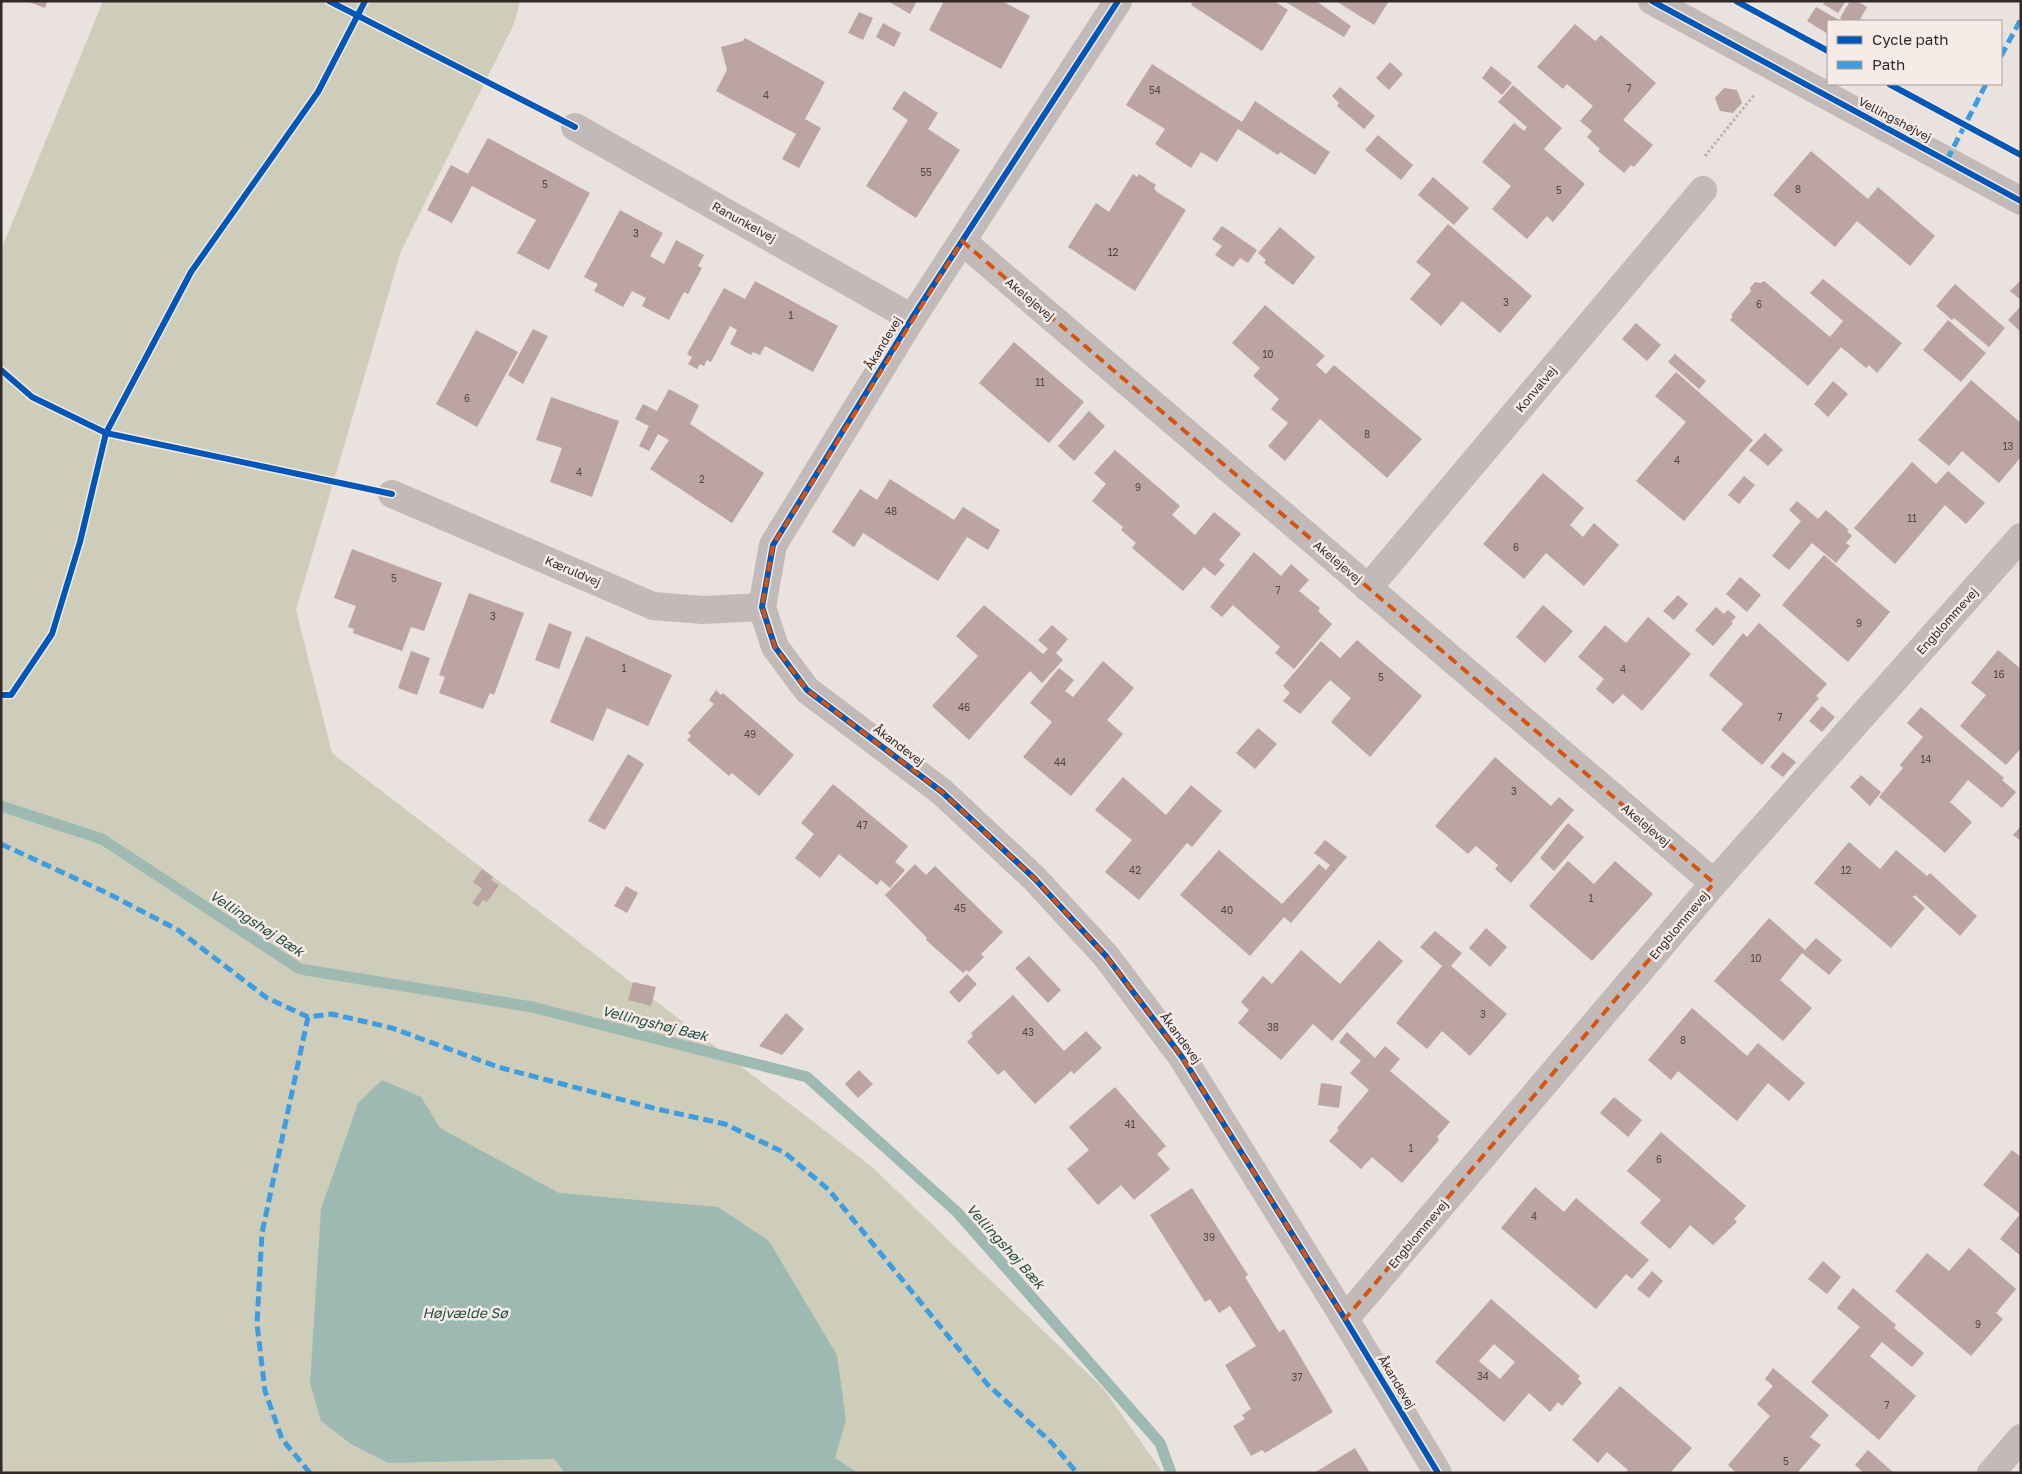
<svg xmlns="http://www.w3.org/2000/svg" width="2022" height="1474" font-family="'Golos Text',sans-serif">
<style>
.green{fill:#cecdba}
.water{fill:#9eb9b2}
.lines{fill:none;stroke-linecap:round;stroke-linejoin:round}
.stream{stroke:#9eb9b2;stroke-width:11}
.building{fill:#bba4a2;fill-rule:evenodd}
.path{stroke:#bbb3b0;stroke-width:3;stroke-dasharray:2.5 2.5;stroke-linecap:butt}
.minor{stroke:#c2bab8;stroke-width:28}
.tertiary{stroke:#c2bab8;stroke-width:28}
.quiet{stroke:#3e9ce0;stroke-width:5;stroke-dasharray:10 5;stroke-linecap:butt}
.cycleway-casing{stroke:#f6ebe6;stroke-width:9}
.cycleway{stroke:#0057b8;stroke-width:6}
.marked{fill:none;stroke:#d6540f;stroke-width:4;stroke-dasharray:10 6;stroke-linejoin:round}
.labels{text-anchor:middle;dominant-baseline:central;stroke-width:5;stroke-linejoin:round;paint-order:stroke}
.number-label{font-size:10px;fill:#544746}
.street-label{font-size:12px;fill:#322827;stroke:#f6ebe6}
.water-label{font-size:14px;font-style:italic;fill:#224e47;stroke:#f6ebe6}
</style>
<rect width="100%" height="100%" fill="#eae2de"/>
<!-- green -->
<path class="green" d="M103 1H520L514 24 401 251 296 610 332 753 871 1166 1103 1388 1163 1473H1V250Z"/>
<!-- water -->
<path class="water" d="M382 1080 421 1097 440 1128 559 1193 718 1207 769 1241 837 1355 846 1420 835 1458 858 1473H565L554 1459 388 1463 351 1444 321 1421 310 1383 321 1209 358 1103Z"/>
<g class="lines">
<!-- stream -->
<path class="stream" d="M1 806 102 839 300 969 532 1007 807 1077 957 1212 1160 1443 1171 1473"/>
</g>
<!-- building -->
<g class="building">
<path d="M26 1H47L45 8Z"/>
<path d="M892 1H917L910 14 891 3Z"/>
<path d="M944 1H1002L1030 16 1001 69 929 30Z"/>
<path d="M1193 1H1274L1288 10 1262 51 1191 5Z"/>
<path d="M1284 1H1316L1351 26 1344 37Z"/>
<path d="M1336 1H1389L1374 25Z"/>
<path d="M1825 1H1846L1838 13 1823 4Z"/>
<path d="M1850 1H1857L1867 7 1859 21H1845L1840 18Z"/>
<path d="M1816 7 1839 20 1828 21V34L1807 21Z"/>
<path d="M859 12 873 18 863 40 848 33Z"/>
<path d="M883 23 901 33 894 47 876 37Z"/>
<path d="M1575 24 1595 41 1601 35 1656 83 1623 120 1653 145 1634 167 1631 165 1624 173 1598 151 1600 149 1587 137 1592 131 1580 121 1593 106 1567 84 1563 89 1537 67Z"/>
<path d="M745 38 825 82 805 119 821 128 799 168 782 159 796 134 716 91 727 70 721 47 743 41Z"/>
<path d="M1390 62 1403 74 1389 90 1376 78Z"/>
<path d="M1152 64 1242 122 1255 101 1330 152 1315 175 1280 152 1278 155 1238 129 1217 162 1201 152 1191 168 1155 144 1165 129 1126 105Z"/>
<path d="M1491 66 1512 83 1502 95 1482 78Z"/>
<path d="M1513 85 1562 128 1544 149 1585 184 1553 222 1547 216 1527 239 1492 209 1511 186 1482 162 1514 123 1524 131 1527 127 1498 102Z"/>
<path d="M1340 87 1375 116 1364 129 1337 106 1339 103 1332 96Z"/>
<path d="M1724 88 1737 90 1742 103 1733 113 1720 111 1715 98Z"/>
<path d="M904 91 938 113 928 129 960 150 916 218 866 186 908 120 892 109Z"/>
<path d="M1378 135 1413 165 1401 180 1365 150Z"/>
<path d="M488 138 590 193 549 270 517 253 536 220 472 186 452 223 427 210 451 165 468 174Z"/>
<path d="M1811 151 1868 199 1878 187 1935 236 1910 266 1857 221 1835 247 1773 195Z"/>
<path d="M1133 174 1137 177 1139 174 1156 185 1154 188 1157 192 1186 210 1135 291 1068 247 1096 203 1109 212Z"/>
<path d="M1433 177 1469 208 1454 225 1418 195Z"/>
<path d="M620 210 663 233 650 256 664 264 676 240 704 255 698 266 702 268 688 294 684 292 669 320 642 306 646 298 632 291 623 307 594 291 598 284 584 277Z"/>
<path d="M1448 224 1532 296 1500 333 1462 301 1441 326 1410 299 1431 274 1416 262Z"/>
<path d="M1222 226 1257 250 1248 263 1240 258 1233 267 1215 255 1222 246 1212 239Z"/>
<path d="M1280 227 1315 257 1293 285 1264 263 1266 260 1258 253Z"/>
<path d="M1823 279 1902 343 1877 373 1869 365 1866 368 1841 347 1808 386 1730 320 1733 316 1731 315 1751 291 1750 288 1755 282 1761 283 1764 281 1830 337 1843 321 1810 293Z"/>
<path d="M2021 280V300L2010 291Z"/>
<path d="M755 281 838 326 813 372 765 346 760 355 753 352 751 355 730 344 737 330 730 326 711 362 707 360 704 366 700 364 697 369 688 364 692 357 687 354 724 288 745 299Z"/>
<path d="M1955 284 2005 328 1989 347 1954 318 1952 320 1936 306Z"/>
<path d="M1265 305 1325 356 1316 365 1326 374 1334 365 1422 439 1387 478 1320 419 1285 461 1268 446 1288 423 1271 409 1279 399 1253 376 1260 368 1232 343Z"/>
<path d="M2021 306V332L2008 320Z"/>
<path d="M1948 320 1986 353 1961 382 1923 350Z"/>
<path d="M1636 323 1661 345 1647 361 1622 339Z"/>
<path d="M533 329 548 336 523 384 508 375Z"/>
<path d="M476 330 518 352 477 427 436 404Z"/>
<path d="M1014 342 1084 402 1049 443 979 383Z"/>
<path d="M1675 354 1706 381 1699 389 1668 362Z"/>
<path d="M1676 372 1753 440 1684 521 1636 481 1686 422 1655 396Z"/>
<path d="M1971 380 2021 423V457L1999 483 1962 451 1949 466 1918 440Z"/>
<path d="M1833 381 1848 394 1828 417 1814 404Z"/>
<path d="M669 389 699 405 690 424 764 473 732 523 650 469 669 440 658 434 649 451 639 446 649 426 635 419 643 404 657 411Z"/>
<path d="M551 397 619 421 592 497 550 482 562 448 536 440Z"/>
<path d="M1089 411 1105 426 1074 461 1058 446Z"/>
<path d="M1765 433 1783 450 1768 466 1749 450Z"/>
<path d="M1115 450 1180 506 1172 515 1195 535 1214 512 1241 534 1219 560 1225 565 1215 576 1204 567 1183 591 1132 548 1136 543 1121 530 1123 527 1092 501 1106 484 1094 473Z"/>
<path d="M1912 462 1936 484 1948 471 1985 503 1966 524 1945 505 1895 564 1854 528Z"/>
<path d="M1543 473 1584 508 1570 525 1583 537 1594 523 1619 545 1584 586 1546 553 1524 579 1483 544Z"/>
<path d="M1744 476 1755 485 1739 504 1728 495Z"/>
<path d="M890 479 954 520 963 507 1000 530 988 550 967 537 938 581 863 533 854 547 832 532 860 489 877 500Z"/>
<path d="M1797 501 1818 519 1826 510 1849 530 1847 531 1852 536 1846 543 1850 546 1836 563 1812 543 1789 570 1772 556 1801 521 1789 510Z"/>
<path d="M352 549 442 583 424 631 411 627 402 651 353 633 354 629 348 627 356 606 334 598Z"/>
<path d="M1254 552 1281 576 1291 564 1309 580 1299 591 1320 608 1318 611 1332 624 1294 669 1275 653 1280 647 1233 605 1222 617 1210 607Z"/>
<path d="M1824 555 1890 612 1848 662 1782 605Z"/>
<path d="M1740 577 1761 595 1747 612 1726 594Z"/>
<path d="M469 593 524 613 494 695 490 693 483 709 439 693 445 677 439 675Z"/>
<path d="M1678 595 1688 604 1674 620 1663 611Z"/>
<path d="M984 605 1043 654 1048 649 1038 640 1052 625 1068 639 1056 653 1063 660 1042 683 1030 671 969 740 932 706 978 656 956 636Z"/>
<path d="M1543 605 1573 631 1545 663 1516 637Z"/>
<path d="M1716 607 1724 614 1728 610 1736 617 1731 622 1733 623 1713 646 1695 630Z"/>
<path d="M1648 617 1691 654 1642 711 1623 694 1613 704 1596 689 1604 679 1578 657 1605 625 1626 643Z"/>
<path d="M549 623 572 632 559 669 535 660Z"/>
<path d="M1759 623 1827 684 1816 696 1819 698 1762 765 1721 730 1743 704 1709 675 1743 633 1747 637Z"/>
<path d="M586 636 672 675 648 726 607 708 593 741 550 722Z"/>
<path d="M1357 640 1422 696 1370 757 1331 722 1351 698 1330 680 1300 714 1283 701 1290 693 1283 686 1321 641 1340 658Z"/>
<path d="M1998 650 2021 669V748L2006 765 1960 726 1986 695 1971 683Z"/>
<path d="M411 651 430 658 417 695 398 688Z"/>
<path d="M1103 661 1134 688 1107 720 1123 734 1071 796 1023 757 1052 722 1030 703 1059 668 1074 680 1065 691 1073 697Z"/>
<path d="M716 690 721 695 723 693 794 755 759 796 732 773 729 776 687 740 691 736 688 733 714 704 709 700Z"/>
<path d="M1822 706 1835 717 1822 732 1809 721Z"/>
<path d="M1921 707 2004 778 2002 780 2016 792 2002 808 1968 780 1950 802 1972 822 1945 853 1879 797 1903 768 1900 765 1923 737 1907 723Z"/>
<path d="M1258 728 1277 744 1255 769 1236 753Z"/>
<path d="M1783 752 1796 762 1783 777 1770 767Z"/>
<path d="M628 754 644 764 605 830 588 821Z"/>
<path d="M1495 757 1551 806 1559 797 1574 810 1511 883 1495 869 1498 865 1476 846 1468 854 1435 826Z"/>
<path d="M1861 775 1881 792 1870 806 1850 787Z"/>
<path d="M1123 777 1166 815 1191 785 1222 811 1192 847 1187 843 1139 900 1105 872 1132 840 1095 810Z"/>
<path d="M833 784 908 846 895 862 905 870 890 888 881 880 877 885 839 854 820 878 795 858 814 834 801 823Z"/>
<path d="M1568 823 1584 837 1554 871 1540 858Z"/>
<path d="M2021 826V841L2013 835Z"/>
<path d="M1325 840 1347 857 1291 923 1284 917 1250 956 1180 895 1219 850 1282 904 1319 864 1326 870 1330 865 1314 853Z"/>
<path d="M1849 842 1880 869 1896 850 1927 876 1930 873 1977 916 1960 936 1915 895 1913 897 1925 908 1891 948 1814 883Z"/>
<path d="M1568 861 1594 884 1615 861 1653 894 1592 961 1529 906Z"/>
<path d="M915 864 926 875 935 866 1003 932 981 954 984 957 969 972 966 970 963 973 926 940 927 938 885 895Z"/>
<path d="M482 869 493 877 491 880 499 885 487 902 483 900 478 907 472 903 482 889 473 882Z"/>
<path d="M626 886 638 893 627 913 614 906Z"/>
<path d="M1769 918 1805 950 1816 938 1842 960 1829 975 1802 953 1780 980 1812 1008 1783 1041 1714 981Z"/>
<path d="M1486 928 1507 947 1490 967 1469 948Z"/>
<path d="M1435 931 1462 953 1451 966 1507 1014 1470 1056 1442 1031 1427 1049 1396 1023 1442 966 1420 947Z"/>
<path d="M1379 940 1403 961 1332 1041 1313 1024 1281 1060 1238 1023 1249 1010 1241 1002 1263 976 1272 984 1301 950 1340 984Z"/>
<path d="M1029 956 1061 990 1048 1003 1015 968Z"/>
<path d="M967 974 977 984 959 1003 949 992Z"/>
<path d="M633 982 656 987 651 1006 628 1000Z"/>
<path d="M1013 995 1064 1051 1086 1031 1102 1048 1074 1074 1071 1071 1035 1104 1004 1070 998 1075 967 1042 973 1036 971 1033Z"/>
<path d="M1692 1008 1747 1056 1758 1043 1805 1083 1789 1101 1768 1083 1737 1121 1678 1071 1671 1080 1648 1060Z"/>
<path d="M786 1013 804 1029 782 1055 759 1046Z"/>
<path d="M1347 1032 1375 1058 1385 1046 1400 1059 1390 1071 1450 1122 1437 1137 1439 1140 1402 1183 1372 1157 1361 1169 1329 1141 1339 1130 1337 1128 1369 1090 1350 1073 1361 1061 1339 1042Z"/>
<path d="M859 1070 873 1084 858 1098 845 1084Z"/>
<path d="M1321 1083 1342 1086 1339 1108 1318 1105Z"/>
<path d="M1115 1087 1166 1146 1157 1154 1170 1169 1134 1200 1121 1185 1098 1205 1067 1169 1089 1150 1069 1127Z"/>
<path d="M1614 1097 1642 1120 1628 1137 1600 1113Z"/>
<path d="M1661 1132 1746 1206 1734 1219 1737 1222 1713 1245 1690 1225 1670 1249 1640 1223 1661 1200 1627 1171Z"/>
<path d="M2012 1150 2021 1157V1256L2000 1239 2020 1214 1983 1185Z"/>
<path d="M1535 1187 1564 1212 1576 1198 1649 1260 1632 1279 1626 1274 1596 1309 1501 1228Z"/>
<path d="M1192 1188 1248 1275 1245 1277 1279 1332 1284 1329 1333 1412 1265 1453 1262 1450 1251 1456 1233 1426 1245 1419 1242 1415 1251 1409 1225 1365 1256 1346 1230 1306 1219 1313 1210 1299 1205 1302 1150 1215Z"/>
<path d="M1969 1248 2016 1289 1996 1313 2003 1319 1971 1356 1895 1291 1927 1253 1949 1271Z"/>
<path d="M1823 1261 1841 1277 1827 1294 1808 1279Z"/>
<path d="M1652 1271 1663 1281 1649 1298 1637 1289Z"/>
<path d="M1853 1288 1896 1325 1894 1328 1924 1353 1912 1367 1882 1342 1870 1356 1916 1396 1879 1440 1811 1382 1860 1327 1837 1308Z"/>
<path d="M1491 1299 1580 1376 1578 1379 1582 1383 1562 1406 1558 1402 1550 1412 1529 1393 1504 1422 1435 1362ZM1494 1344 1515 1362 1500 1379 1479 1361Z"/>
<path d="M1773 1368 1829 1415 1810 1437 1821 1445 1797 1473H1736L1728 1465 1770 1416 1757 1404 1773 1386 1765 1379Z"/>
<path d="M1620 1386 1692 1448 1670 1473H1625L1628 1470 1607 1452 1598 1463 1572 1440Z"/>
<path d="M1355 1448 1370 1473H1314Z"/>
<path d="M1868 1450 1894 1473H1864L1855 1465Z"/>
</g>
<g class="lines">
<!-- path -->
<path class="path" d="M1705 156 1754 95"/>
<!-- minor -->
<g class="minor">
<path d="M1118 1 912 318 773 545 762 607 775 647 807 690 942 792 1034 878 1106 956 1182 1057 1345 1319 1438 1473"/>
<path d="M575 127 912 318"/>
<path d="M962 241 1714 883"/>
<path d="M392 494 653 606 703 610 762 607"/>
<path d="M1368 588 1703 190"/>
<path d="M1345 1319 1714 883 2021 537"/>
<path d="M1991 1473 2021 1438"/>
</g>
<!-- tertiary -->
<path class="tertiary" d="M1652 1 2021 201"/>
<!-- quiet -->
<g class="quiet">
<path d="M2001 56 2021 19"/>
<path d="M1947 160 1986 84"/>
<path d="M1 844 107 893 178 930 267 998 308 1017"/>
<path d="M310 1473 282 1439 265 1391 257 1324 262 1233 308 1017 332 1014 392 1028 498 1067 657 1109 725 1124 785 1153 829 1190 988 1385 1052 1443 1077 1473"/>
</g>
<!-- cycleway casing -->
<g class="cycleway-casing">
<g id="cycleway">
<path d="M329 1 575 127"/>
<path d="M1118 1 912 318 773 545 762 607 775 647 807 690 942 792 1034 878 1106 956 1182 1057 1345 1319 1438 1473"/>
<path d="M1652 1 2021 201"/>
<path d="M1736 1 1828 51"/>
<path d="M1889 84 2021 155"/>
<path d="M1 370 32 397 106 433 392 494"/>
<path d="M1 695H11L52 634 80 542 106 433 191 272 318 92 365 1"/>
</g>
</g>
<!-- cycleway -->
<use href="#cycleway" class="cycleway"/>
</g>
<!-- marked area -->
<path class="marked" d="M962 241 1714 883 1345 1319 1182 1057 1106 956 1034 878 942 792 807 690 775 647 762 607 773 545Z"/>
<g class="labels">
<!-- number labels -->
<g class="number-label">
<text x="1629" y="88">7</text>
<text x="1155" y="90">54</text>
<text x="766" y="95">4</text>
<text x="926" y="172">55</text>
<text x="545" y="184">5</text>
<text x="1798" y="189">8</text>
<text x="1559" y="190">5</text>
<text x="636" y="233">3</text>
<text x="1113" y="252">12</text>
<text x="1506" y="302">3</text>
<text x="1759" y="304">6</text>
<text x="791" y="315">1</text>
<text x="1268" y="354">10</text>
<text x="1040" y="382">11</text>
<text x="467" y="398">6</text>
<text x="1367" y="434">8</text>
<text x="2008" y="446">13</text>
<text x="1677" y="460">4</text>
<text x="579" y="472">4</text>
<text x="702" y="479">2</text>
<text x="1138" y="487">9</text>
<text x="891" y="511">48</text>
<text x="1912" y="518">11</text>
<text x="1516" y="547">6</text>
<text x="394" y="578">5</text>
<text x="1278" y="590">7</text>
<text x="493" y="616">3</text>
<text x="1859" y="623">9</text>
<text x="624" y="668">1</text>
<text x="1623" y="669">4</text>
<text x="1999" y="674">16</text>
<text x="1381" y="677">5</text>
<text x="964" y="707">46</text>
<text x="1780" y="717">7</text>
<text x="750" y="734">49</text>
<text x="1926" y="759">14</text>
<text x="1060" y="762">44</text>
<text x="1514" y="791">3</text>
<text x="862" y="825">47</text>
<text x="1135" y="870">42</text>
<text x="1846" y="870">12</text>
<text x="1591" y="898">1</text>
<text x="960" y="908">45</text>
<text x="1227" y="910">40</text>
<text x="1756" y="958">10</text>
<text x="1483" y="1014">3</text>
<text x="1273" y="1027">38</text>
<text x="1028" y="1032">43</text>
<text x="1683" y="1040">8</text>
<text x="1130" y="1124">41</text>
<text x="1411" y="1148">1</text>
<text x="1659" y="1159">6</text>
<text x="1534" y="1216">4</text>
<text x="1209" y="1237">39</text>
<text x="1978" y="1324">9</text>
<text x="1483" y="1376">34</text>
<text x="1297" y="1377">37</text>
<text x="1887" y="1405">7</text>
<text x="1786" y="1461">5</text>
</g>
<!-- street labels -->
<g class="street-label">
<text transform="translate(1895 119) rotate(28)">Vellingshøjvej</text>
<text transform="translate(744 222) rotate(29)">Ranunkelvej</text>
<text transform="translate(1030 299) rotate(40)">Akelejevej</text>
<text transform="translate(883 343) rotate(-59)">Åkandevej</text>
<text transform="translate(1536 389) rotate(-50)">Konvalvej</text>
<text transform="translate(1338 562) rotate(40)">Akelejevej</text>
<text transform="translate(573 571) rotate(23)">Kæruldvej</text>
<text transform="translate(1947 621) rotate(-48)">Engblommevej</text>
<text transform="translate(899 745) rotate(37)">Åkandevej</text>
<text transform="translate(1646 825) rotate(40)">Akelejevej</text>
<text transform="translate(1679 925) rotate(-50)">Engblommevej</text>
<text transform="translate(1181 1038) rotate(54)">Åkandevej</text>
<text transform="translate(1418 1234) rotate(-50)">Engblommevej</text>
<text transform="translate(1397 1382) rotate(59)">Åkandevej</text>
</g>
<!-- water labels -->
<g class="water-label">
<text transform="translate(257 923) rotate(33)">Vellingshøj Bæk</text>
<text transform="translate(655 1023) rotate(14)">Vellingshøj Bæk</text>
<text transform="translate(1006 1246) rotate(48)">Vellingshøj Bæk</text>
<text x="465" y="1312">Højvælde Sø</text>
</g>
</g>
<!-- border -->
<rect width="2022" height="1474" fill="none" stroke="#322827" stroke-width="5"/>
<!-- legend -->
<rect x="1827" y="20" width="175" height="65" fill="#f6ebe6" stroke="#a89d9a"/>
<rect x="1837" y="36" width="25" height="8" fill="#0057b8" stroke="#a89d9a"/>
<text x="1872" y="45" font-size="15" fill="#322827">Cycle path</text>
<rect x="1837" y="61" width="25" height="8" fill="#3e9ce0" stroke="#a89d9a"/>
<text x="1872" y="70" font-size="15" fill="#322827">Path</text>
</svg>
